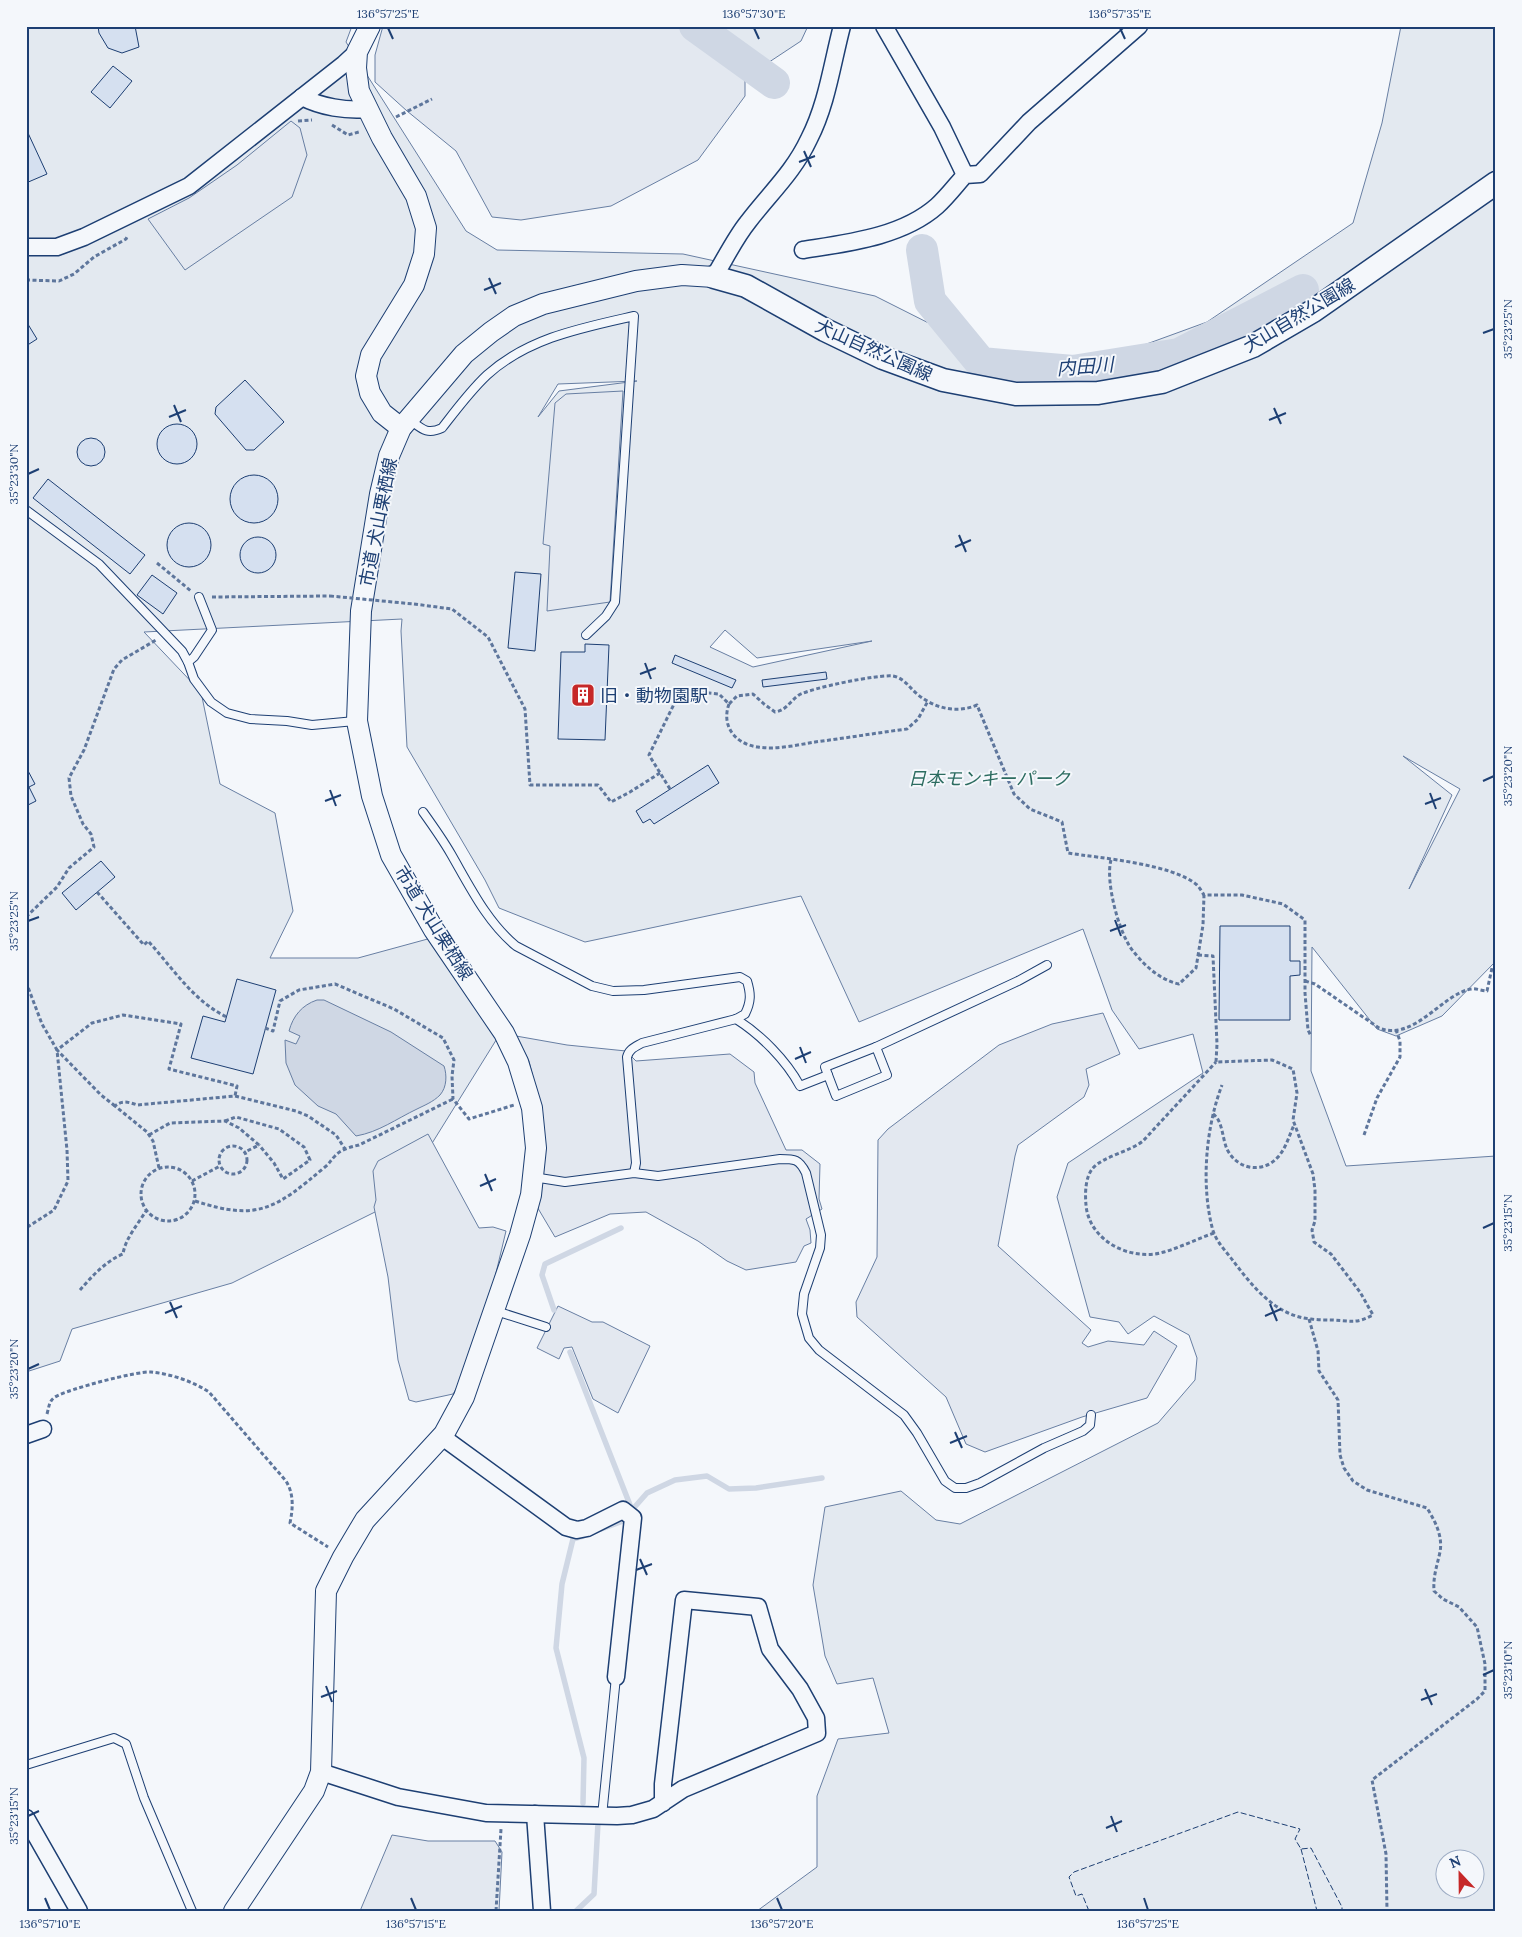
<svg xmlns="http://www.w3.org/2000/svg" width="1522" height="1937" font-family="Lora,'Noto Sans JP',serif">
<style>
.green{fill:#e3e9f0;stroke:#687fa3;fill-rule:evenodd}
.parking{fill:#e3e8f0;stroke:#687fa3}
.water{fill:#cfd7e4;stroke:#687fa3}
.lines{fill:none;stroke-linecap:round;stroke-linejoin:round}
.stream{stroke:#cfd7e4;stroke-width:5.5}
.river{stroke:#cfd7e4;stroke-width:32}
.building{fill:#d5e0f0;stroke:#1d3f73}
.service-casing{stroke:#1d3f73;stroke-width:10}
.minor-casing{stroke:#1d3f73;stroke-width:19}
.tertiary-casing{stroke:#1d3f73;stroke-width:22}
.secondary-casing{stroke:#1d3f73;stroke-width:25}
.path{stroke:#5e769c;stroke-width:3;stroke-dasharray:4 2.5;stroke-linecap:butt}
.service{stroke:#f4f7fb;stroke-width:8}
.minor{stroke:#f4f7fb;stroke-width:16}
.tertiary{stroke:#f4f7fb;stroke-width:20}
.secondary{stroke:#f4f7fb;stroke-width:22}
.path-bridge{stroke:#5e769c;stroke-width:3;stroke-dasharray:4 2.5;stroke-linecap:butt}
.fence{stroke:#1d3f73;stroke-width:1;stroke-dasharray:6 2.5;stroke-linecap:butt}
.ticks{fill:none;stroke:#1d3f73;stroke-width:2}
.labels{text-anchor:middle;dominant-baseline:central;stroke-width:4;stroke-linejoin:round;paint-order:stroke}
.street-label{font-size:18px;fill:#1d3f73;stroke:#f4f7fb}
.poi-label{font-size:18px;fill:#1d3f73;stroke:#f4f7fb;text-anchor:start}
.park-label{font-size:18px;font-style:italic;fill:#2c6c60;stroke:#f4f7fb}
.water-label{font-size:19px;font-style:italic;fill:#1d3f73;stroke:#f4f7fb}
.neatline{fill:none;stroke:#1d3f73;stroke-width:2}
.ticks-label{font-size:12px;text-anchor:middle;fill:#1d3f73}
</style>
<rect width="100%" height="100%" fill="#f4f7fb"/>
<!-- green -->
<g class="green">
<path d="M26 26H352L346 42 466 231 497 250 683 254 875 296 1010 364 1078 369 1207 322 1353 223 1382 123 1401 26H1496V961L1442 1016 1396 1036 1377 1029 1312 947 1311 1071 1346 1166 1496 1156V1911H757L817 1867V1796L838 1739 889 1733 873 1678 837 1684 825 1656 813 1585 825 1507 901 1491 936 1520 960 1524 1158 1423 1195 1380 1197 1358 1189 1335 1154 1316 1128 1334 1119 1322 1090 1317 1057 1197 1068 1163 1203 1073 1193 1034 1139 1049 1112 1010 1083 929 859 1022 801 896 585 942 499 908 485 880 407 747 401 631 402 619 144 632 201 692 220 784 275 813 293 911 270 958H358L435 937 498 1037 421 1161 379 1210 232 1283 72 1329 60 1361 26 1372ZM637 381 559 391 538 417 558 384ZM725 630 757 658 872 641 753 667 710 647ZM1403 756 1460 789 1409 889 1452 795ZM1444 1860H1474V1890H1444Z"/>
<path d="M677 26H808L801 41 745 78Z"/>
</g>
<!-- parking -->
<g class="parking">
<path d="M383 26H677L745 78V96L698 160 611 206 521 220 492 217 456 151 407 111 375 82V55Z"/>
<path d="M291 121 300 128 307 155 292 197 185 270 148 219 189 198 237 165Z"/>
<path d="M623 391 610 602 547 611 550 546 543 544 555 403 566 394Z"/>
<path d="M1103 1013 1120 1054 1086 1069 1089 1085 1084 1097 1018 1145 1015 1156 998 1246 1091 1330 1082 1343 1088 1347 1108 1341 1144 1345 1154 1331 1177 1346 1147 1398 1082 1417 985 1452 966 1444 946 1397 857 1317 856 1302 877 1257 878 1140 888 1129 999 1045 1052 1024Z"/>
<path d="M516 1036 567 1045 626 1051 636 1061 730 1054 754 1072 755 1083 786 1150H802L820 1164 819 1199 822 1209 806 1219 810 1230 811 1243 804 1246 796 1262 746 1270 727 1261 698 1241 646 1212 610 1214 555 1237 536 1205 541 1110 529 1061Z"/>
<path d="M428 1134 479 1228 493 1227 506 1231 490 1298 465 1374 453 1394 416 1402 409 1400 398 1360 388 1277 374 1207 376 1200 373 1171 378 1161Z"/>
<path d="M558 1306 592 1322H603L650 1346 618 1413 593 1399 572 1347 564 1348 559 1359 537 1348Z"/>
<path d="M392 1835 428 1841H495L502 1852 499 1911H360Z"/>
</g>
<!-- water -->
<path class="water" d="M317 1000H324L391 1032 444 1066C447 1075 447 1087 440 1095 433 1102 425 1105 417 1109 396 1119 379 1132 356 1136L336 1114 318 1106 295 1085 286 1063 285 1040 296 1044 300 1036 289 1031C293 1016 302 1005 317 1000Z"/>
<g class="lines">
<!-- stream -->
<g class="stream">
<path d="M554 1310 542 1275 545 1264 621 1228"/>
<path d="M570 1352 632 1510 647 1493 675 1480 707 1476 729 1489 756 1488 822 1478"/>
<path d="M601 1529 623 1521"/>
<path d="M583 1803 584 1758 556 1648 562 1584 573 1539 583 1536"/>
<path d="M576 1911 594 1894 598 1823"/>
</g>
<!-- river -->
<g class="river">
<path d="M695 26 774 83"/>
<path d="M922 250 930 301 981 363 1073 371 1179 354 1303 290"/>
</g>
</g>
<!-- building -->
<g class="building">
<path d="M98 26H135L139 47 122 53 108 48 99 33Z"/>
<path d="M113 66 132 81 110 108 91 92Z"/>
<path d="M26 133H28L47 174 26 183Z"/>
<path d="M26 321 37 339 26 346Z"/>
<path d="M245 380 284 422 254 450H246L215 414 216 407Z"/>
<circle cx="177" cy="444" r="20"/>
<circle cx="91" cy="452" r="14"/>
<circle cx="254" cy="499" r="24"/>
<path d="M48 479 145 555 130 574 33 498Z"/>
<circle cx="189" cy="545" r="22"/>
<circle cx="258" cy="555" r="18"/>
<path d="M515 572 541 574 535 651 508 648Z"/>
<path d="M152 575 177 593 163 614 137 595Z"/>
<path d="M585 644 609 645 605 740 558 739 561 652H585Z"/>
<path d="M675 655 736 680 732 688 672 663Z"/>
<path d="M826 672 827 679 763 687 762 680Z"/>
<path d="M708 765 719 783 654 824 650 819 643 823 636 811Z"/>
<path d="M26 767 35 784 29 787 36 801 26 806Z"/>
<path d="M101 861 115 877 76 910 62 893Z"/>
<path d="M1220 926H1290V961H1300V975L1290 976V1020H1219Z"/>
<path d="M237 979 276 990 253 1074 191 1058 203 1016 225 1022Z"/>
</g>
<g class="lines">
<!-- service casing -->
<g class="service-casing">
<g id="service">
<path d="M410 420C422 429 427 435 442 428 456 410 470 391 487 375 528 338 581 328 634 316L615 602 606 616 586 635"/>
<path d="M26 510 99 564 182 651 188 662 194 679 211 702 227 713 250 719 287 721 312 725 355 721"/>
<path d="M188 662 194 657 212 630 199 597"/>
<path d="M423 812C433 826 443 840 451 854 470 887 487 922 516 946L592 986 613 991 644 990 740 977 747 981C751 994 751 1002 745 1014L736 1019 642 1043C635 1047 629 1049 627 1057L636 1163 634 1173"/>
<path d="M736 1019C761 1035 786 1060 800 1086L828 1075 836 1096 887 1075 876 1047 1018 981 1047 965"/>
<path d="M828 1075 825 1067 876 1047"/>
<path d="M533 1177 565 1182 634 1173 658 1176 780 1159C795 1159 799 1159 806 1173L821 1235 820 1248 804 1294 802 1314 809 1338 819 1350 904 1415 917 1433 945 1481 955 1488H966L980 1483 1044 1448 1083 1431 1090 1425 1091 1415"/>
<path d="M496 1311 546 1327"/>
<path d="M26 1765 114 1738 126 1744 144 1798 192 1911"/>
<path d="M602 1816 616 1677"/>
</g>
</g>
<!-- minor casing -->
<g class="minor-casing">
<g id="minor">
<path d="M884 26 942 127 965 175"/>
<path d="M302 97C321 107 346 111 368 109"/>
<path d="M26 247H57L84 237 189 186 344 64 357 52"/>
<path d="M803 250C847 243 902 237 937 206 947 197 956 185 965 175L980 174 1029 122 1139 26"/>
<path d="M714 277C725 259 735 238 748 222 770 193 793 173 809 139 827 104 832 64 842 26"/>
<path d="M26 1435 43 1429"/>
<path d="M441 1436 566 1527 577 1530 587 1528 623 1510 633 1518 616 1677"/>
<path d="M321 1772 398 1797 486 1813 617 1816 632 1815 653 1809 683 1789 817 1733 816 1718 800 1689 770 1649 758 1607 684 1600 663 1784V1803"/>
<path d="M535 1814 542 1911"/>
<path d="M26 1818 79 1911"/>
</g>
</g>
<!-- tertiary casing -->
<g class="tertiary-casing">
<g id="tertiary">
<path d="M370 26 357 52 356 68 359 91 382 138 416 196 426 228 424 254 414 285 371 355 366 376 370 393 382 413 401 428"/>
<path d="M234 1911 314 1791 321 1772 326 1591 343 1557 365 1520 444 1434 464 1397 520 1235 531 1195 536 1148 532 1108 518 1062 504 1033 434 930 391 855 372 796 357 721 361 611 380 494 389 456 401 428 464 354 491 332 514 316 543 304 636 281 682 275 714 277"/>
</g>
</g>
<!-- secondary casing -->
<g class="secondary-casing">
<path id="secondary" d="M714 277 746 286 825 330 883 358 943 380 1016 394 1098 393 1162 382 1253 346 1313 311 1496 183"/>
</g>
<!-- path -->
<g class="path">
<path d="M396 117 432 99"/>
<path d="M298 121 312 120"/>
<path d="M332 125 348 135 359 132"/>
<path d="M26 280 59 281 74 274 94 257 126 239 128 235"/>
<path d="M157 563 191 591"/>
<path d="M212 597 330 596"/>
<path d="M414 604 452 609 488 637 525 709 530 785H598L611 802 630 792 660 773"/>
<path d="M729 704C721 726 735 744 758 747 776 750 797 745 815 742 846 738 876 733 907 729L918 719 928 701"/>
<path d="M670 789 649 755 679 694 699 692 719 694 729 704 737 696 753 694 764 704 775 712C787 710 790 701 799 695 811 688 879 674 893 676 904 678 909 687 917 694 934 708 956 714 977 705L1014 794 1030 809 1062 822 1068 853C1100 858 1173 864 1197 885 1200 888 1202 892 1204 895H1242L1283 904 1305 920V993L1308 1030 1311 1036"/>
<path d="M1111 860C1105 881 1119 934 1133 951 1145 966 1160 980 1179 984L1196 968 1203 925 1204 895"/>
<path d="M97 892 144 945 148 941C172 967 194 1002 227 1017"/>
<path d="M26 917 57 887 69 868 94 847 91 834 83 824 71 796 69 778 84 750 114 669 122 660 156 640"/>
<path d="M1198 955 1213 956 1217 1044 1216 1062 1272 1060 1293 1069 1297 1093 1293 1120 1313 1174 1315 1190V1221L1312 1230 1314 1242 1331 1254 1360 1292 1373 1315C1355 1324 1353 1321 1333 1320 1326 1320 1318 1320 1311 1319 1276 1316 1253 1287 1234 1262 1226 1251 1215 1241 1212 1227 1201 1183 1206 1127 1222 1085"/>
<path d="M1305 981 1315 984 1379 1028C1414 1042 1442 994 1471 989 1476 988 1482 991 1487 991L1492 968"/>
<path d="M26 982 42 1024 57 1050 67 1150 68 1181 54 1210 26 1228"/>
<path d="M265 1028 273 1031 280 1001 299 990 335 984 394 1009 443 1038 454 1060 452 1076 453 1099 469 1119 514 1105"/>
<path d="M115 1106 101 1095 57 1050 92 1023 123 1015 181 1024 169 1069 237 1086 235 1096"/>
<path d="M1213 1114C1223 1121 1222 1138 1227 1149 1237 1170 1263 1174 1278 1157 1286 1148 1289 1136 1294 1125"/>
<path d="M225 1121 236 1117 279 1129 304 1147 310 1160 283 1179 274 1163 259 1145"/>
<path d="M149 1135 170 1123 225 1121 239 1128 259 1145 245 1152"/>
<path d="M1364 1135 1377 1098 1400 1057V1041L1396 1030"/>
<circle cx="233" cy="1160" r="14"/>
<circle cx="168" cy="1194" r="27"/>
<path d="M159 1168 153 1141 147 1132 115 1106C122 1100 129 1102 137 1105L235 1096 296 1111 308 1116 336 1135 345 1149"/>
<path d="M192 1181 220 1166"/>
<path d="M195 1201C259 1222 276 1208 325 1167 329 1164 331 1160 335 1156 341 1149 351 1147 359 1145L453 1099"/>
<path d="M1214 1233C1197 1239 1181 1247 1164 1252 1131 1262 1089 1241 1086 1205 1085 1194 1085 1177 1093 1168 1104 1156 1129 1152 1143 1141L1216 1062"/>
<path d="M80 1290C92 1276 106 1261 123 1254 125 1239 138 1224 146 1211"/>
<path d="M1309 1319 1318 1351 1319 1371 1338 1400 1340 1455 1344 1468 1353 1481 1367 1490 1427 1508C1435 1521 1443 1536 1440 1552 1437 1566 1433 1576 1434 1591L1443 1599 1459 1607 1477 1627 1485 1664V1691L1477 1699 1372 1780 1386 1854 1387 1911"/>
<path d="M47 1414C49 1407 49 1401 55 1397 68 1389 137 1371 151 1372 171 1374 192 1381 209 1392L286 1481C294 1494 293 1508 290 1523L328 1547"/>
<path d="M496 1911 501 1829"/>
</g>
<!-- service -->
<use href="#service" class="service"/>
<!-- minor -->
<use href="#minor" class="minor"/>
<!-- tertiary -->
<use href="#tertiary" class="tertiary"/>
<!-- secondary -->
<use href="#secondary" class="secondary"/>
<!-- path-bridge -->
<path class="path-bridge" d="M330 596 414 604"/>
<!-- fence -->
<g class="fence">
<path d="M1301 1849 1317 1911"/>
<path d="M1089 1911 1082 1894 1076 1896 1069 1877 1074 1872 1238 1812 1300 1829 1295 1839 1301 1849 1311 1848 1342 1907V1911"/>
</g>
</g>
<!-- ticks -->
<path class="ticks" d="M388 28 393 39M754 28 759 39M1120 28 1125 39M804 151 811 167M799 162 815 156M489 278 496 294M484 290 501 283M1483 333 1494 329M174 405 181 422M1274 408 1281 424M169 417 186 410M1269 420 1286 413M28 474 39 469M959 535 966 552M955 547 971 540M645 663 651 679M640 674 656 668M1483 781 1494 776M330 790 336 806M1430 793 1436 809M325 801 341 795M1425 804 1441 798M1115 920 1121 936M28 921 39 917M1110 931 1126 925M800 1047 806 1063M795 1059 811 1052M485 1174 492 1191M480 1186 496 1179M1483 1228 1494 1223M170 1302 177 1318M1270 1304 1277 1321M165 1313 182 1306M1265 1316 1281 1309M28 1369 39 1364M955 1432 962 1448M950 1443 967 1436M640 1559 647 1575M636 1570 652 1564M1483 1675 1494 1670M326 1686 332 1702M1425 1689 1432 1705M321 1697 337 1691M1421 1700 1437 1694M28 1816 39 1811M1111 1816 1117 1832M1106 1828 1122 1821M45 1898 50 1910M411 1898 416 1910M777 1898 782 1910M1144 1898 1148 1910"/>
<!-- icons -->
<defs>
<g id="building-square" transform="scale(1.25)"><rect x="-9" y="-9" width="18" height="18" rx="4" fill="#c62828" stroke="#f4f7fb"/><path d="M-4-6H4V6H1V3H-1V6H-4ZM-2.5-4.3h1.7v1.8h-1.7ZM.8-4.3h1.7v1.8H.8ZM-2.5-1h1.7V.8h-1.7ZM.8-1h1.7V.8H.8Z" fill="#fff"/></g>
</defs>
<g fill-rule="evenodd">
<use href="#building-square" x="583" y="695"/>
</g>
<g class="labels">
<!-- street labels -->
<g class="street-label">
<text transform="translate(1299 315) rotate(-31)">犬山自然公園線</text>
<text transform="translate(874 350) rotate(24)">犬山自然公園線</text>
<text transform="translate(378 522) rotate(-79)">市道 犬山栗栖線</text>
<text transform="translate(434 923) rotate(58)">市道 犬山栗栖線</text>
</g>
<!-- poi labels -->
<g class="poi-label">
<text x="600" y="695">旧・動物園駅</text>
</g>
<!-- park labels -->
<g class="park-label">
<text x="989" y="778">日本モンキーパーク</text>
</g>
<!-- water labels -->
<g class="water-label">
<text transform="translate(1085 366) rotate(-4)">内田川</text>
</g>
</g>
<!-- border -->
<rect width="1522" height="1937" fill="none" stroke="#f4f7fb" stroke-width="55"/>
<!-- north arrow -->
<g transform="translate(1460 1874) rotate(338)"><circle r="24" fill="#f4f7fb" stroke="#9eadc5"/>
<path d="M0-4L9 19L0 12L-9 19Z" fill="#c62828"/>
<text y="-8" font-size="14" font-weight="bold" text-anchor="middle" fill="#1d3f73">N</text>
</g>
<rect x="28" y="28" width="1466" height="1882" class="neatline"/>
<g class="ticks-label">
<text x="388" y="18">136°57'25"E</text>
<text x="754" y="18">136°57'30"E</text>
<text x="1120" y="18">136°57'35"E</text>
<text transform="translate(1508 329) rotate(-90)" y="4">35°23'25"N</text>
<text transform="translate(14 474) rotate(-90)" y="4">35°23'30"N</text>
<text transform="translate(1508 776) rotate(-90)" y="4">35°23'20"N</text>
<text transform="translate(14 921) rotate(-90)" y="4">35°23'25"N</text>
<text transform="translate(1508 1223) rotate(-90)" y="4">35°23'15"N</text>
<text transform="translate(14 1369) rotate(-90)" y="4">35°23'20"N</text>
<text transform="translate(1508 1670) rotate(-90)" y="4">35°23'10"N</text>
<text transform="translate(14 1816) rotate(-90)" y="4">35°23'15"N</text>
<text x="50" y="1928">136°57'10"E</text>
<text x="416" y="1928">136°57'15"E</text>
<text x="782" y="1928">136°57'20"E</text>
<text x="1148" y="1928">136°57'25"E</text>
</g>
</svg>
